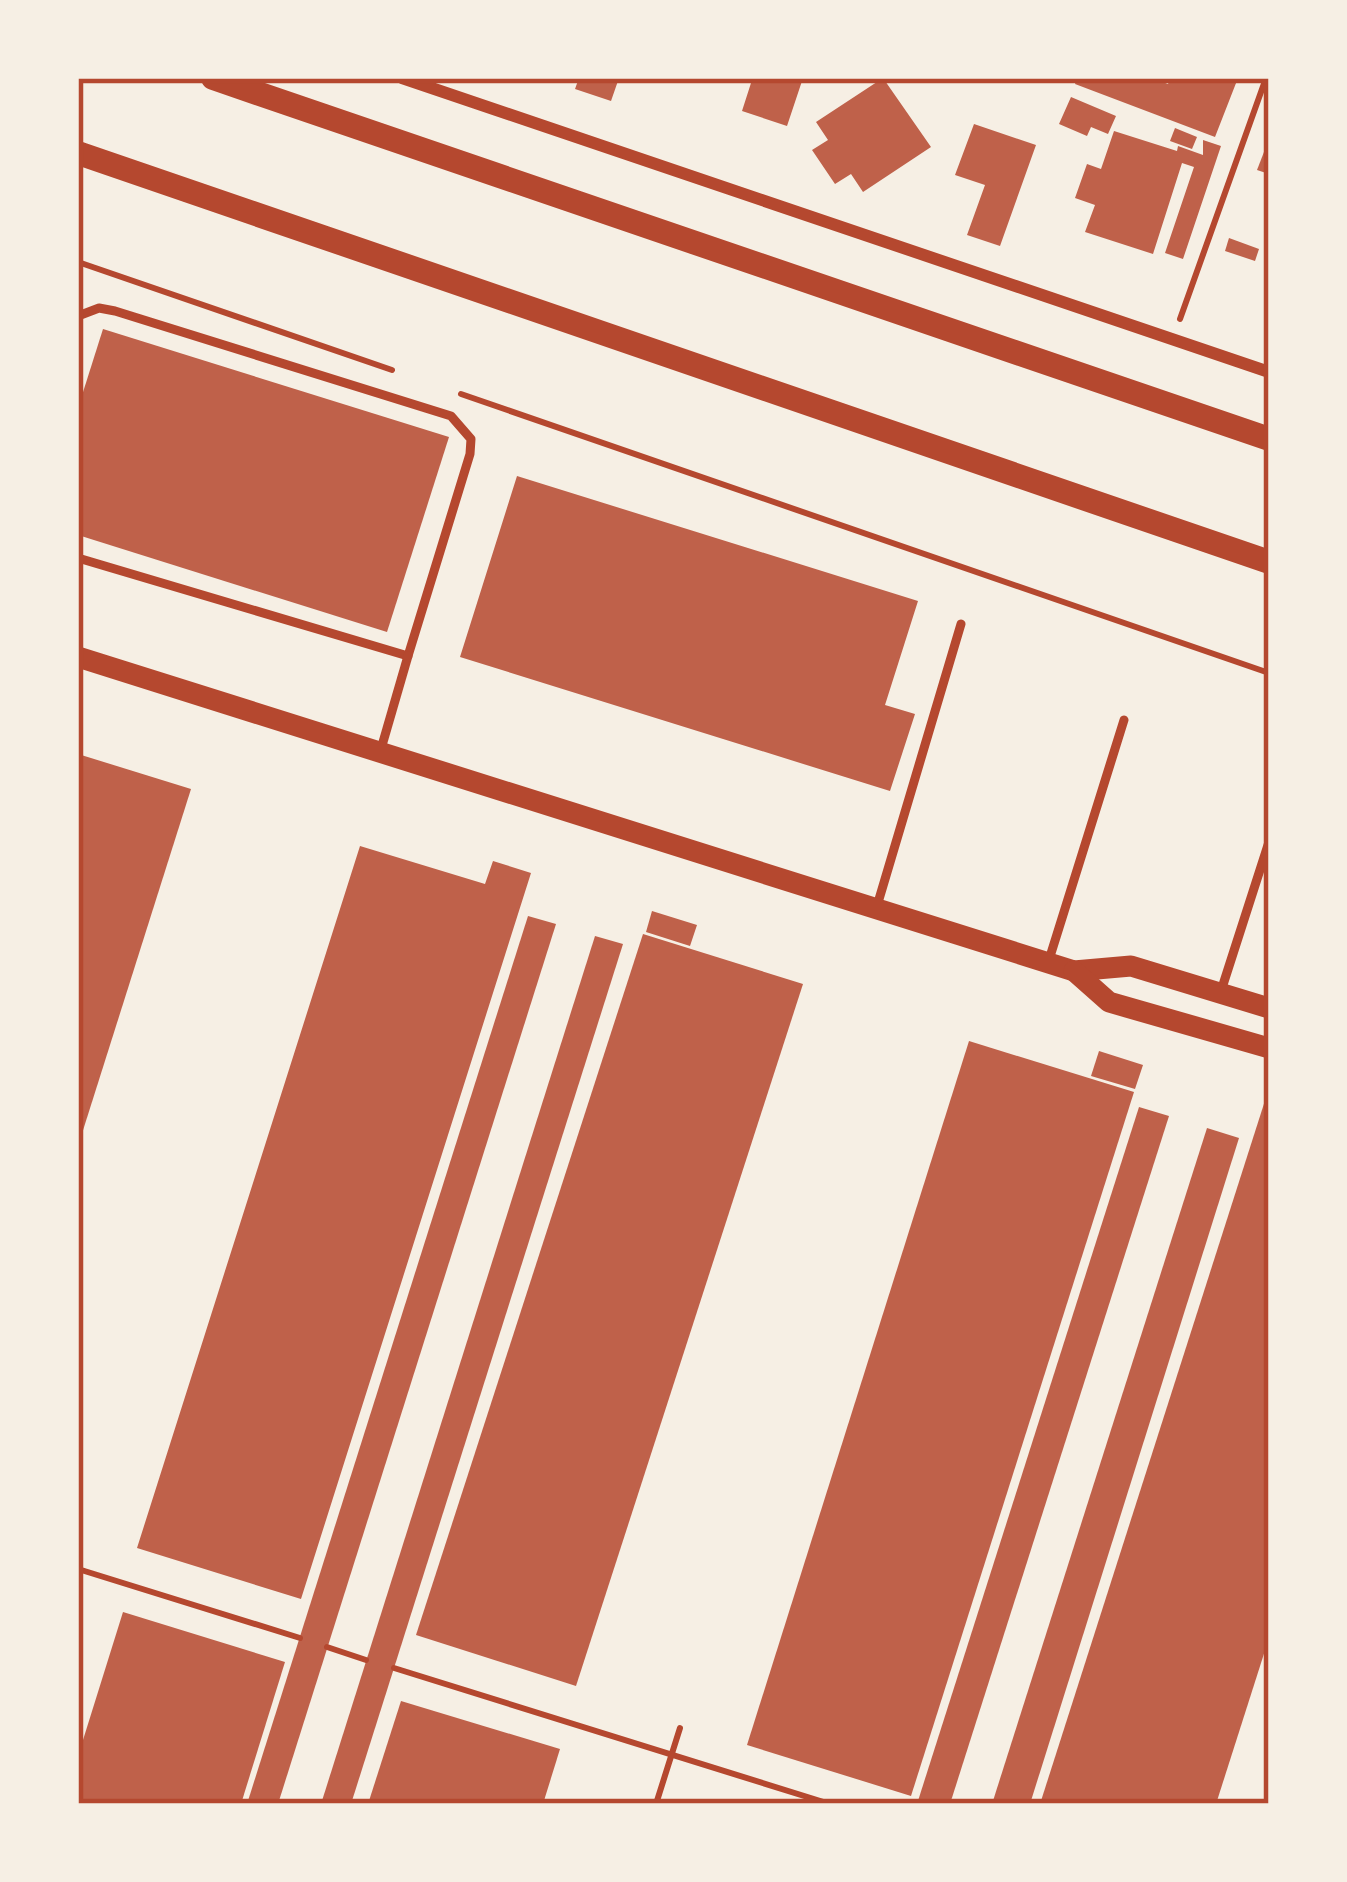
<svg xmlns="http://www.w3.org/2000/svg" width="1347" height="1882" font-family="'PT Sans',sans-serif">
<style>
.building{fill:#bf614a}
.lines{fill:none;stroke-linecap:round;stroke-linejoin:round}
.path{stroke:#b5482f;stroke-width:6}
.service{stroke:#b5482f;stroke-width:9}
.minor{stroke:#b5482f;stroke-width:12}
.tertiary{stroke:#b5482f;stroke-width:21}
.secondary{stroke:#b5482f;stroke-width:24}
.neatline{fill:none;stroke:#b5482f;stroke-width:4.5}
</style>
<rect width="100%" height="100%" fill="#f6efe4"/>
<!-- building -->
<g class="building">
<path d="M579 78H619L611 101 575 89Z"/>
<path d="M738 78H803L787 126 742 111 751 83Z"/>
<path d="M883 78 931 147 863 192 851 174 835 184 812 150 828 140 816 122Z"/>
<path d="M1077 78H1152L1168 84 1170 78H1238L1215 137 1075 84Z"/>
<path d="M1071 97 1116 116 1108 134 1091 127 1087 136 1059 124Z"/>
<path d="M974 124 1036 145 1000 246 967 235 985 185 955 175Z"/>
<path d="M1175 128 1197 137 1192 149 1170 141Z"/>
<path d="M1114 131 1177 151 1178 146 1203 155V140L1221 146 1183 259 1165 253 1194 167 1182 163 1153 254 1085 232 1095 205 1075 198 1087 164 1101 169Z"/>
<path d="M1269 139V174L1257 170Z"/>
<path d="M1229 238 1259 249 1255 261 1225 251Z"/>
<path d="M103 329 449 437 387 632 78 535V408Z"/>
<path d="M517 476 918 601 885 705 915 714 890 791 460 657Z"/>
<path d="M78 754 191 789 79 1143 78 1142Z"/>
<path d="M360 846 485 884 493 861 531 873 301 1599 137 1548Z"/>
<path d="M652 911 697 925 690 946 646 932Z"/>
<path d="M528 916 556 924 278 1804H247Z"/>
<path d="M643 934 803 984 576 1686 416 1635Z"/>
<path d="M595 936 623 944 351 1804H321Z"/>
<path d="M969 1041 1134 1092 911 1796 747 1745Z"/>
<path d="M1099 1051 1143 1065 1135 1089 1091 1076Z"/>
<path d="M1269 1088V1638L1216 1804H1040Z"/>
<path d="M1139 1107 1169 1116 950 1804H917Z"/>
<path d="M1207 1128 1239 1138 1030 1804H992Z"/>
<path d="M123 1612 285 1662 241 1804H78V1756Z"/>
<path d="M401 1701 560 1749 543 1804H368Z"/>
</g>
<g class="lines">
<!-- path -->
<g class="path">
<path d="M78 262 392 370"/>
<path d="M1180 319 1266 78"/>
<path d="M461 394 1269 673"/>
<path d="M78 1569 300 1638"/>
<path d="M327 1647 366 1660"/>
<path d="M394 1668 830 1804"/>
<path d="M656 1804 680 1728"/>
</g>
<!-- service -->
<g class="service">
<path d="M78 316 99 308 115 311 451 416 471 439 470 454 408 656 78 558"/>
<path d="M381 749 408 656"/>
<path d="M877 906 961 624"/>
<path d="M1048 963 1124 720"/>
<path d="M1221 991 1269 842"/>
</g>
<!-- minor -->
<path class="minor" d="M402 78 1269 372"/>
<!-- tertiary -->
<g class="tertiary">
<path d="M78 657 1074 971 1131 966 1269 1008"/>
<path d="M1074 971 1109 1002 1269 1048"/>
</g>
<!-- secondary -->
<g class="secondary">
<path d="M213 78 1269 439"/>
<path d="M78 153 1269 562"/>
</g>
</g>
<!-- border -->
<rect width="1347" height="1882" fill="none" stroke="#f6efe4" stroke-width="162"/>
<rect x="81" y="81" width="1185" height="1720" class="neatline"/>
</svg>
